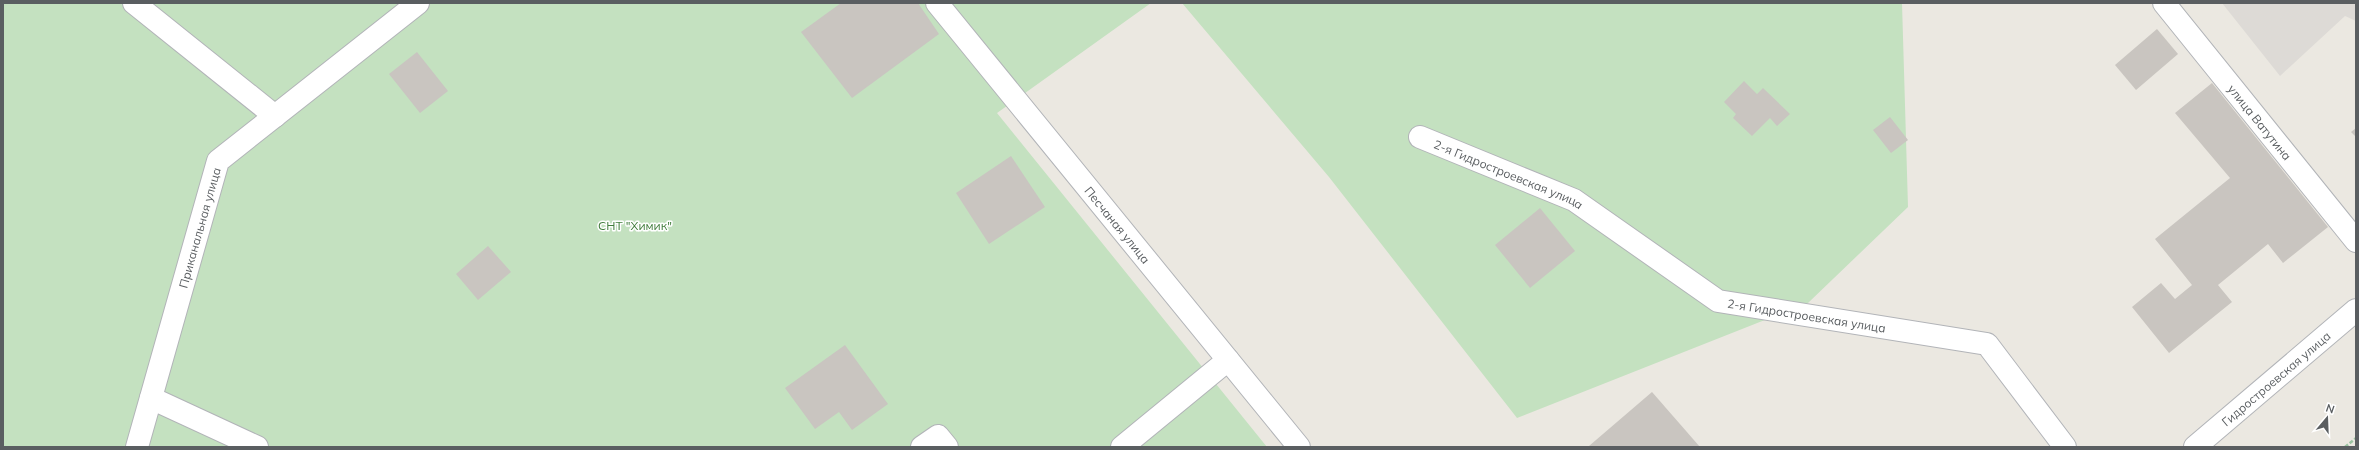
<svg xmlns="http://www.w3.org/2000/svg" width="2359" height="450" font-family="Mulish,sans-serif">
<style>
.industrial{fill:#dddad6}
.green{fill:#c4e1c0}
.building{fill:#c9c5c0}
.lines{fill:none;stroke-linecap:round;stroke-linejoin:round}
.minor-casing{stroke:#b2b4b8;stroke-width:24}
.path{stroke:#9bc3a1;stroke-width:2.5;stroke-dasharray:4 2;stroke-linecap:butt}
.minor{stroke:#fff;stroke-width:22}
.labels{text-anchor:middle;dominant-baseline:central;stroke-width:3;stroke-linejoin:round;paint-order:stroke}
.street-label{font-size:12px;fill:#5a5e61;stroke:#fff}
.park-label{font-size:12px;fill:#417d3c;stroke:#fff}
</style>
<rect width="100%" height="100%" fill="#ebe8e1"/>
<!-- industrial -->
<path class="industrial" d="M2222 3H2356V21L2345 16 2280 76Z"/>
<!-- green -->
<g class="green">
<path d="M3 3H1151L997 113 1267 447H3Z"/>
<path d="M1182 3H1902L1908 207 1808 303 1517 418 1329 177Z"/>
</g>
<!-- building -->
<g class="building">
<path d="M841 3H918L939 34 852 98 801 32Z"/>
<path d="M2157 29 2178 54 2136 90 2115 65Z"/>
<path d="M417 52 448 91 420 113 389 74Z"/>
<path d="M1744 81 1757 94 1763 88 1790 114 1777 126 1770 118 1752 136 1733 118 1736 114 1724 102Z"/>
<path d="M2212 83 2328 227 2283 263 2268 244 2218 285 2232 302 2169 353 2132 307 2161 283 2175 299 2192 285 2155 239 2230 178 2175 113Z"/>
<path d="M1890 117 1908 140 1891 153 1873 130Z"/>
<path d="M2356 128V137L2351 132Z"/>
<path d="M1011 156 1045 207 989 244 956 193Z"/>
<path d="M1540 208 1575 251 1530 288 1495 245Z"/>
<path d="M488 246 511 272 478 300 456 274Z"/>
<path d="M845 345 888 404 852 430 839 412 815 429 785 388Z"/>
<path d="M1652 392 1700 447H1589V446Z"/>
</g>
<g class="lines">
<!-- minor casing -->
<g class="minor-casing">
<g id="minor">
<path d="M134 3 275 116"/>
<path id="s1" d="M937 3 1299 447"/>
<path id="s2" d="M2164 3 2356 241"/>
<path id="s3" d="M1420 137 1574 200 1718 301 1987 344 2065 447"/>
<path d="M151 398 257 447"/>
<path id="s4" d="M137 447 218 161 418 3"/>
<path d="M922 447 938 436 947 447"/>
<path d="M1122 447 1228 360"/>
<path id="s5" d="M2195 447 2356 310"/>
</g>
</g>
<!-- path -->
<path class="path" d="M2345 447 2356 438"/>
<!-- minor -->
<use href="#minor" class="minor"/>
</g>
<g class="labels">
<!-- street labels -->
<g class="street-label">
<text stroke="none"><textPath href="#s2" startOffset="153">улица Ватутина</textPath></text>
<text stroke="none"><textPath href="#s3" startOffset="96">2-я Гидростроевская улица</textPath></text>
<text stroke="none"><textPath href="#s1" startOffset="286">Песчаная улица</textPath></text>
<text stroke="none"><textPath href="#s4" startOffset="228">Приканальная улица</textPath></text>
<text stroke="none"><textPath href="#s3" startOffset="432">2-я Гидростроевская улица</textPath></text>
<text stroke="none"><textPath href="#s5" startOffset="106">Гидростроевская улица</textPath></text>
</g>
<!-- park labels -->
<g class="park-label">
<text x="635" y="225">СНТ "Химик"</text>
</g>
</g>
<!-- border -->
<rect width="2359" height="450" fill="none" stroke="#5a5e61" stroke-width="8"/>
<!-- north arrow -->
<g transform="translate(2327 418) rotate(19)" stroke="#ffffff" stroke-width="3" paint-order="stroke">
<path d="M0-3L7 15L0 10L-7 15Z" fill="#5a5e61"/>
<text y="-6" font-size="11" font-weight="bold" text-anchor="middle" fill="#5a5e61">N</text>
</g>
</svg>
